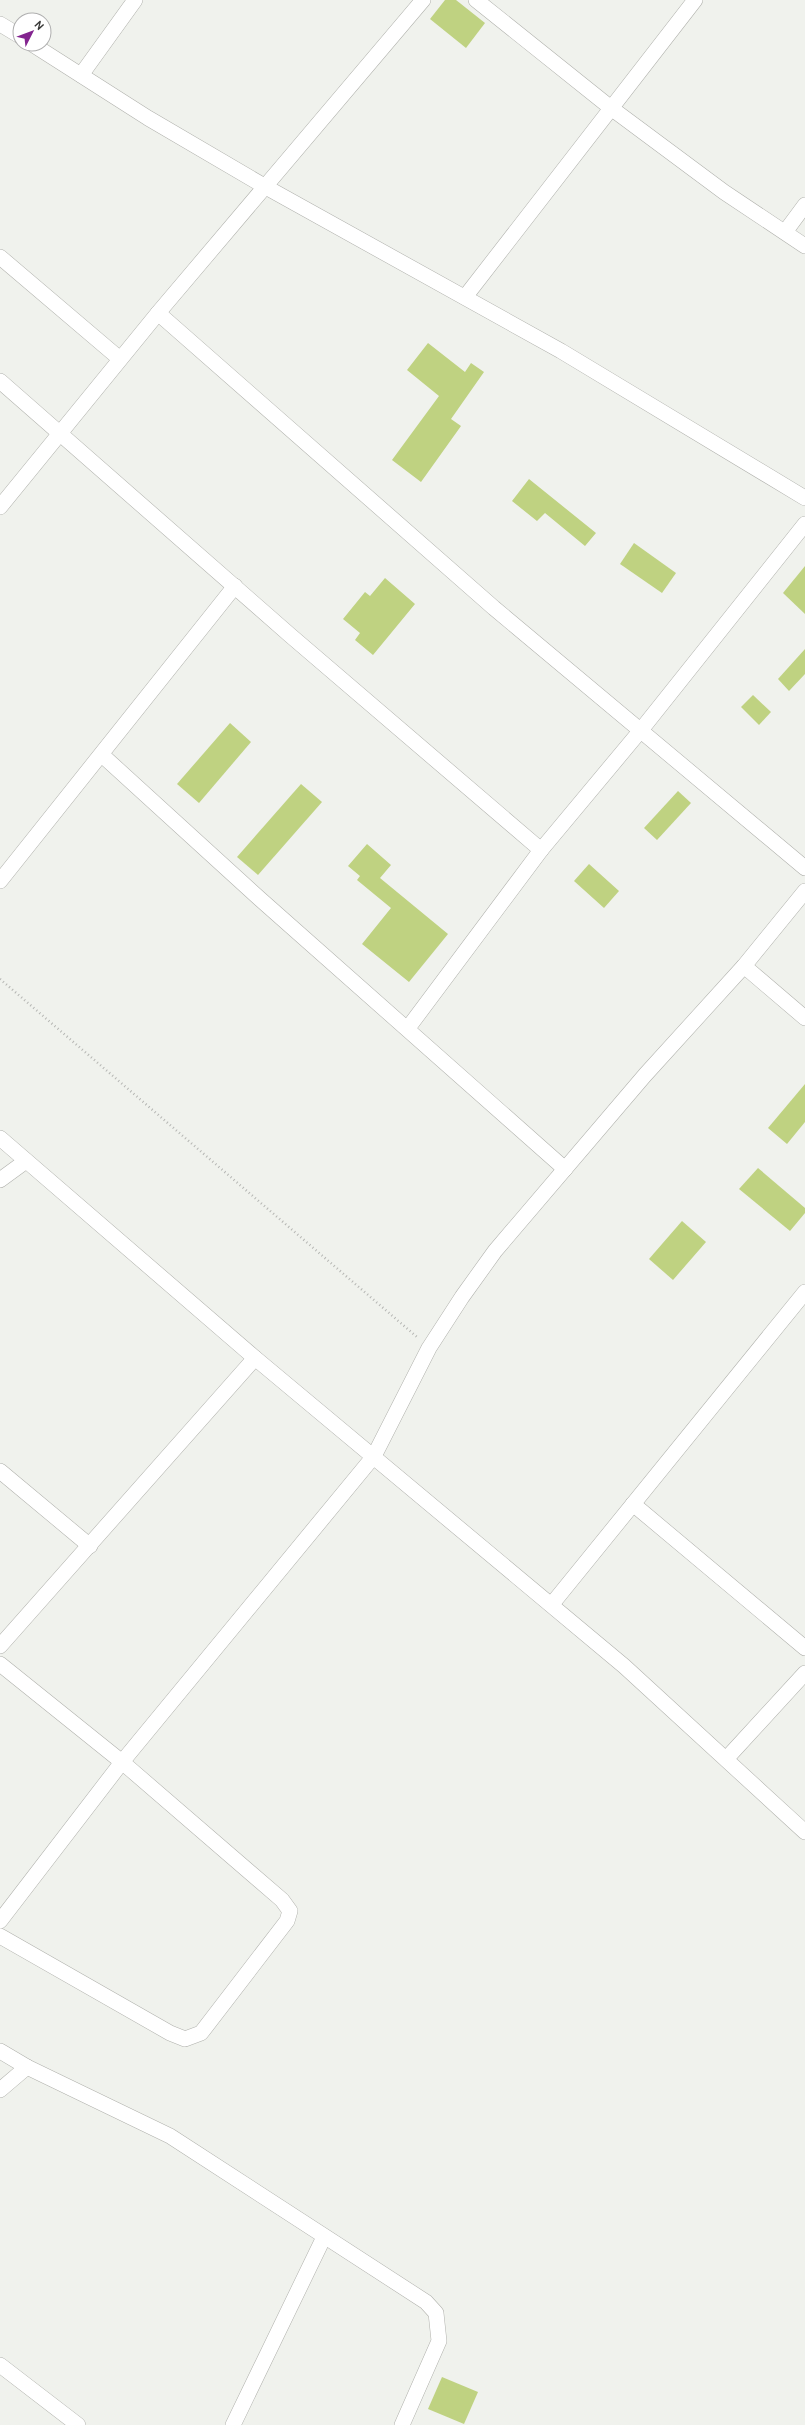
<svg xmlns="http://www.w3.org/2000/svg" width="805" height="2425" font-family="Cabin,sans-serif">
<style>
.building{fill:#bfd281}
.lines{fill:none;stroke-linecap:round;stroke-linejoin:round}
.street-casing{stroke:#b0b1ac;stroke-width:16}
.path{stroke:#b5b6b3;stroke-width:2.5;stroke-dasharray:1 3;stroke-linecap:butt}
.street{stroke:#fff;stroke-width:15}
</style>
<rect width="100%" height="100%" fill="#f0f2ed"/>
<!-- building -->
<g class="building">
<path d="M445 0H456L485 23 466 48 430 19Z"/>
<path d="M428 343 465 372 471 363 484 372 451 419 461 426 421 482 392 460 439 396 407 370Z"/>
<path d="M529 479 596 533 585 546 545 513 537 521 512 501Z"/>
<path d="M634 543 676 573 662 593 620 564Z"/>
<path d="M805 566V614L783 593Z"/>
<path d="M385 578 415 604 373 655 355 640 360 633 343 619 365 592 370 596Z"/>
<path d="M805 649V674L789 691 778 679Z"/>
<path d="M753 695 771 712 759 725 741 707Z"/>
<path d="M230 723 251 742 199 803 177 784Z"/>
<path d="M301 784 322 802 258 875 237 857Z"/>
<path d="M678 791 691 803 657 840 644 828Z"/>
<path d="M367 844 391 865 380 878 448 934 409 982 362 944 391 908 357 880 360 876 348 866Z"/>
<path d="M589 864 619 891 604 908 574 881Z"/>
<path d="M805 1084V1122L787 1144 768 1128Z"/>
<path d="M758 1168 805 1208V1213L790 1231 739 1189Z"/>
<path d="M682 1221 706 1242 673 1280 649 1259Z"/>
<path d="M442 2377 478 2392 464 2424 428 2409Z"/>
</g>
<g class="lines">
<!-- street casing -->
<g class="street-casing">
<g id="street">
<path d="M476 0 611 108 724 192 805 246"/>
<path d="M0 24 20 36"/>
<path d="M32 44 148 118 264 186 561 351 805 498"/>
<path d="M81 75 135 0"/>
<path d="M785 232 805 205"/>
<path d="M0 257 120 359"/>
<path d="M465 297 695 0"/>
<path d="M158 313 494 608 805 868"/>
<path d="M0 381 291 636 541 850"/>
<path d="M0 507 158 313 423 0"/>
<path d="M102 755 260 899 565 1169"/>
<path d="M0 881 235 586"/>
<path d="M744 966 805 1018"/>
<path d="M408 1028 541 850 641 730 805 524"/>
<path d="M0 1138 255 1358 624 1666 805 1832"/>
<path d="M0 1180 26 1161"/>
<path d="M0 1471 90 1546"/>
<path d="M633 1504 805 1648"/>
<path d="M552 1604 805 1292"/>
<path d="M0 1646 255 1358"/>
<path d="M0 1664 122 1762 282 1900 290 1911 287 1921 201 2033 185 2039 170 2033 0 1936"/>
<path d="M727 1758 805 1673"/>
<path d="M0 1921 122 1762 374 1456 429 1348 462 1297 495 1251 645 1075 744 966 805 891"/>
<path d="M0 2051 27 2067 170 2136 426 2302 436 2313 439 2341 402 2425"/>
<path d="M0 2090 27 2067"/>
<path d="M0 2365 78 2425"/>
<path d="M233 2425 324 2237"/>
</g>
</g>
<!-- path -->
<path class="path" d="M0 979 417 1337"/>
<!-- street -->
<use href="#street" class="street"/>
</g>
<!-- north arrow -->
<g transform="translate(32 32) rotate(48)"><circle r="19" fill="#ffffff" stroke="#afafaf"/>
<path d="M0-3L7 15L0 10L-7 15Z" fill="#83248f"/>
<text y="-6" font-size="11" font-weight="bold" text-anchor="middle" fill="#383837">N</text>
</g>
</svg>
